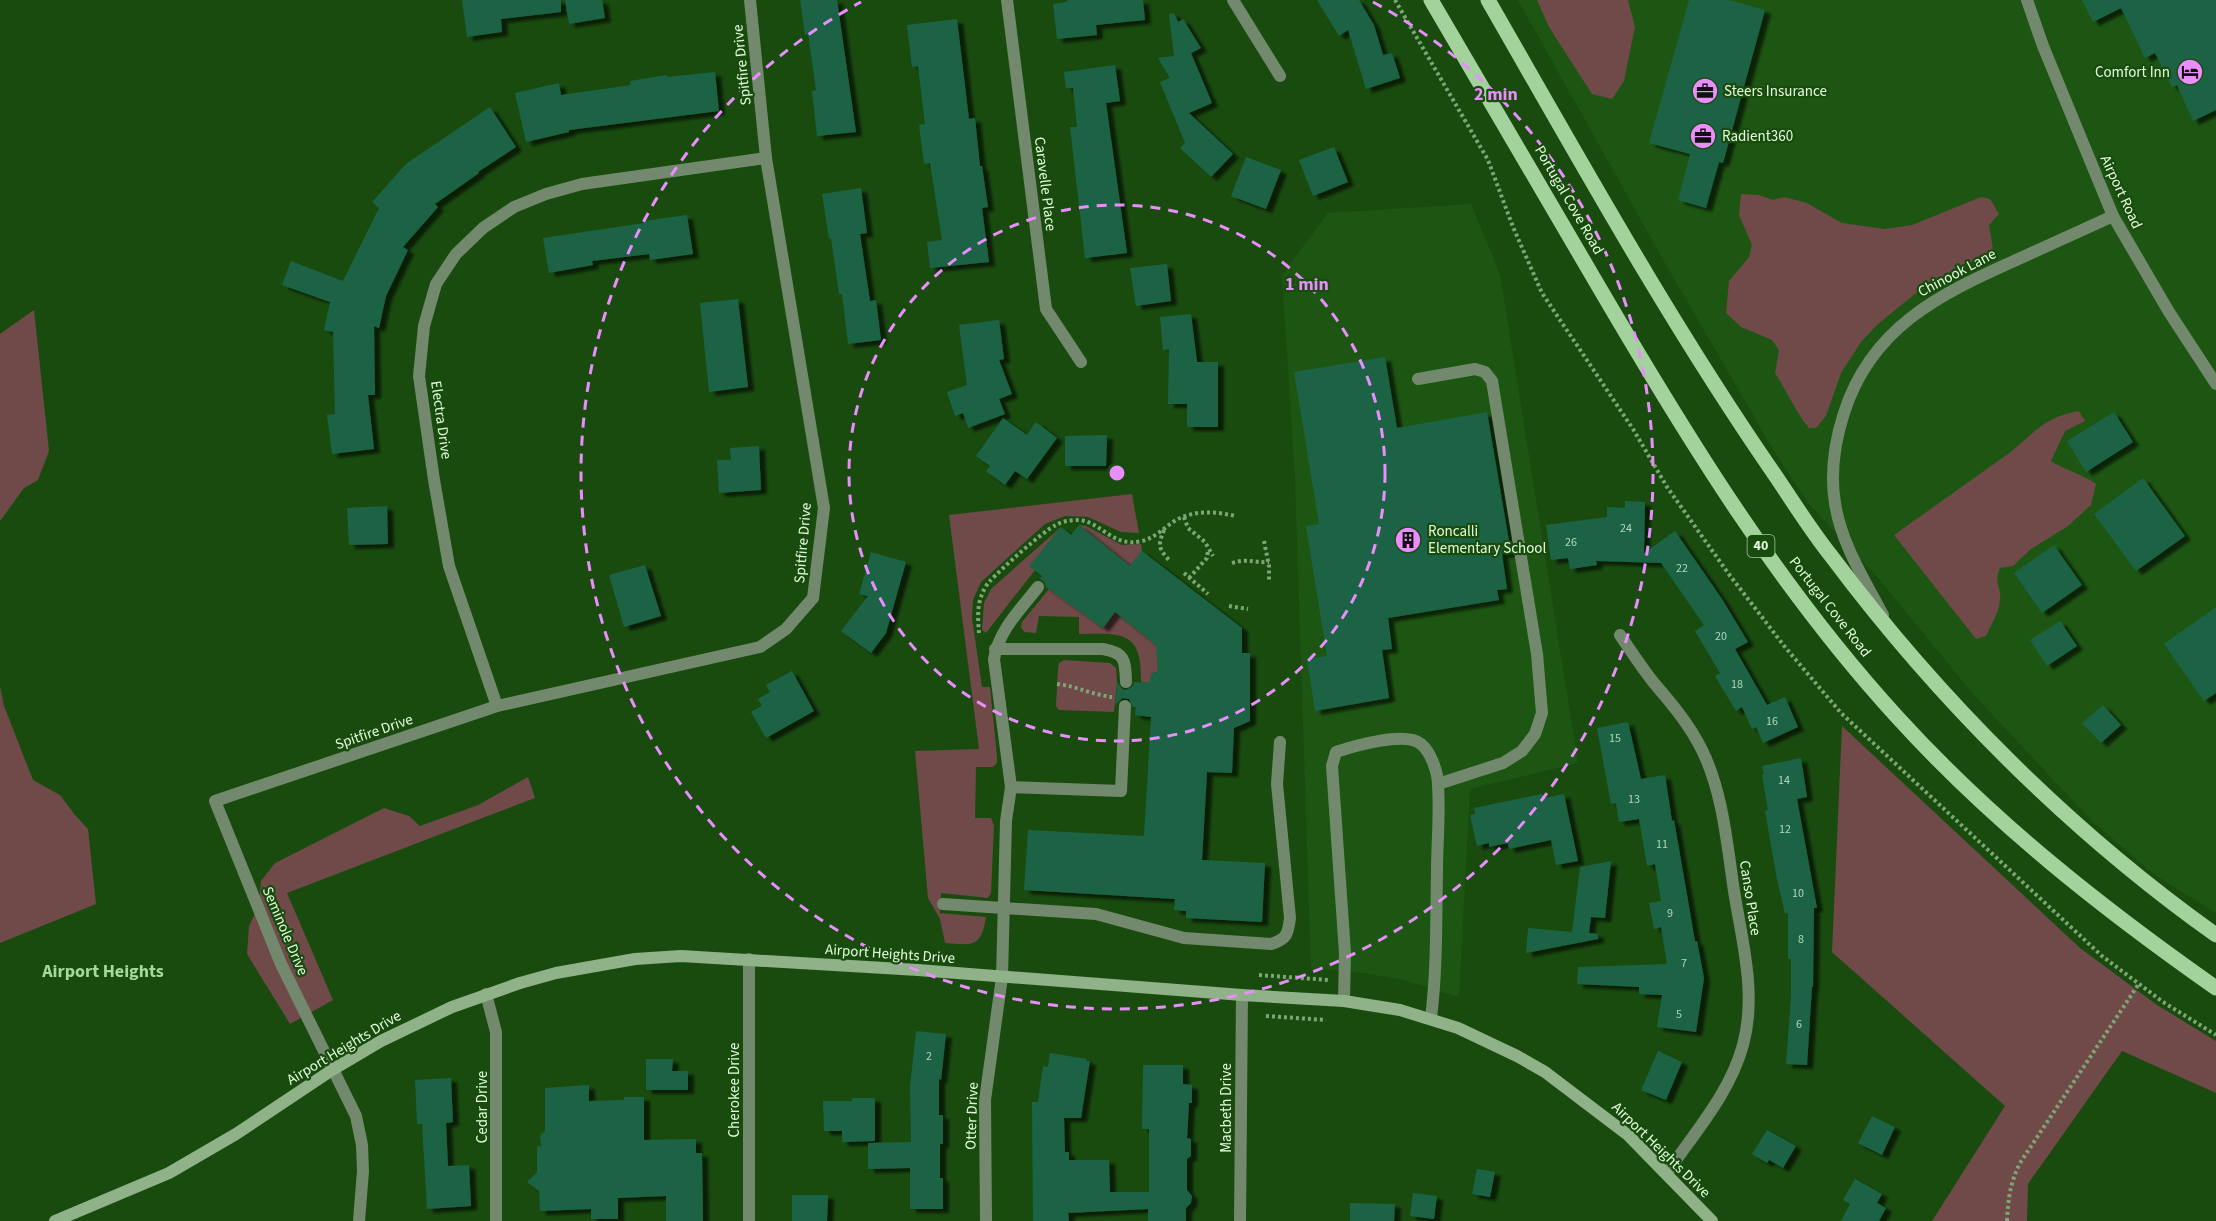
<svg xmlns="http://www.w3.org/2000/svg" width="2216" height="1221" font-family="'Source Sans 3',sans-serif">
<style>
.built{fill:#1d5612}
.green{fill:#704949}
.building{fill:#1b6444;filter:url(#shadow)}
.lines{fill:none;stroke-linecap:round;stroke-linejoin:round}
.path{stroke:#7ea576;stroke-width:4;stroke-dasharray:3 3;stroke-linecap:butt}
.lane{stroke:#73896e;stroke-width:12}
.street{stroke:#73896e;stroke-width:12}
.secondary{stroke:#8fb288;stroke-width:12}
.primary{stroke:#a4d29c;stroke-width:15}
.ring{fill:none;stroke:#ea8dfd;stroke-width:3;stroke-dasharray:10 8}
.labels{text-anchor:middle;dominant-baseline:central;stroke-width:4.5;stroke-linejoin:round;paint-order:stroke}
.number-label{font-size:12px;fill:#b0d8b6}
.shield{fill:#194b0f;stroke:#a6c89e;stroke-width:1.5}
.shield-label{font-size:14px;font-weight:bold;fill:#e2fedc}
.street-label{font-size:15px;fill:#e2fedc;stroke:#194b0f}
.poi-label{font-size:15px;fill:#e2fedc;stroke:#194b0f;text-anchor:start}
.quarter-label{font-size:18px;font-weight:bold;fill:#a3d999;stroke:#194b0f}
.centre{fill:#ea8dfd;stroke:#194b0f;stroke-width:3}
.ring-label{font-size:18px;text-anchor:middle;font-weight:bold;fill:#ea8dfd;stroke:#194b0f;stroke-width:4.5;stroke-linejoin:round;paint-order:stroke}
</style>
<defs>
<filter id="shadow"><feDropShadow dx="6" dy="4" stdDeviation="1.5" flood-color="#0009"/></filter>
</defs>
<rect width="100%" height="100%" fill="#194b0f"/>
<!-- built -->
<g class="built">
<path d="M1518 0H2216V913L2155 875 2092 821 1973 694 1879 579 1810 505 1774 451 1665 263Z"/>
<path d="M1471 204 1500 274 1578 763 1470 789 1459 997 1404 980 1363 973 1311 968 1295 479 1282 275 1328 213Z"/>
</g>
<!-- green -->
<g class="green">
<path d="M1537 0H1628L1635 27 1624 81 1612 99 1592 94 1549 27Z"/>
<path d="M1741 194 1759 195 1773 200 1784 197 1807 203 1842 223 1885 229 1912 225 1981 197 1990 199 1999 214 1989 225 1993 249 1952 275 1916 293 1877 325 1861 342 1841 373 1826 416 1816 428H1809C1795 411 1787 391 1775 373L1779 350 1772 340 1741 327 1726 313 1729 281 1749 257 1752 245 1739 215Z"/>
<path d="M34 310 49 451 38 480 24 488 0 521V334Z"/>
<path d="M2079 411 2085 421 2065 431 2051 461C2065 470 2082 474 2096 484L2091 505 2068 526 2031 549 2013 566 2000 568C1993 584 2002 587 2000 600 1999 613 1991 625 1986 636L1976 639 1894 535C1931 509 1968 482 2005 456 2034 435 2040 418 2079 411Z"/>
<path d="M1132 494 1139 533 1121 532 1088 517 1065 516 1045 524 981 582 973 600 972 618 982 687H990L997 756V763L993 767H976L975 818H991L994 825 991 893 988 898 941 893 940 913 986 917C981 948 973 945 945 943L940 919 928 898 915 751 979 749 949 515Z"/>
<path d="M1079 525 1086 526 1122 545 1141 544 1142 551 1130 566Z"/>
<path d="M1061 527 1030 566 1035 570 986 633 982 630 984 603 991 589Z"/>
<path d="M1058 588 1102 628 1115 612 1161 649 1157 655 1158 672 1152 673 1149 683 1141 682C1142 631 1123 633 1079 634V617L1039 616 1036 633 1024 632 1021 627 1022 622 1049 589 1054 593Z"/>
<path d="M1064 660 1110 663 1116 668 1117 682 1114 712 1059 710 1056 706 1058 669 1059 663Z"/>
<path d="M0 686 4 706 33 780 60 795 75 815 88 829 96 904 0 943Z"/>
<path d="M1842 726 2080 948 2157 1005 2216 1041V1093L2122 1051 2028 1184 2027 1221H1932L2005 1106 1832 952Z"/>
<path d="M528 777 535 798 287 893 333 1000 290 1024 247 954 249 926 259 905 261 881 275 863 384 808 409 816 420 826 478 805Z"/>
</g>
<!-- building -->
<g class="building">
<path d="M462 0H561V12L501 19 502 32 467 37Z"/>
<path d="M565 0H602L605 18 569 24Z"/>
<path d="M800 0H837L856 132 817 136 812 91 816 90 808 34 805 35Z"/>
<path d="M1067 0H1143L1145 20 1096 25 1097 35 1057 39 1053 4 1067 2Z"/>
<path d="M1317 0H1359L1374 25 1383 55 1392 53 1400 78 1366 89 1348 30 1339 36Z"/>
<path d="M1689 0H1729L1765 10 1723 163 1719 162 1706 208 1678 200 1690 154 1649 143Z"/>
<path d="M2082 0H2216V110L2193 121 2177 85 2172 87 2155 53 2145 58 2121 8 2093 22Z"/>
<path d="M1174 13 1178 22 1183 19 1201 48 1191 53 1212 103 1189 113 1233 154 1211 177 1180 148 1185 143 1160 82 1170 78 1158 58 1174 56 1169 14Z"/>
<path d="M957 19 969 119 975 118 980 166H982L988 207 982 208 989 262 930 268 927 242 942 240 930 163 924 164 919 125 925 124 918 66 912 67 907 25Z"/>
<path d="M1115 65 1120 101 1106 103 1127 253 1085 258 1070 127H1077L1073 88H1066L1064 72Z"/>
<path d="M715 72 719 111 569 130V132L526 142 515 93 559 83 561 95 631 85 630 81 667 75V77Z"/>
<path d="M490 107 516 147 478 172 479 173 435 204 438 207 403 247 408 250 386 296 379 328 374 326 375 395H368L374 449 332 454 327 415 335 414 333 332 324 330 330 302 282 285 291 261 343 281 379 208 372 202 406 164Z"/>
<path d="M1334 147 1348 182 1313 196 1299 160Z"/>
<path d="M1246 157 1281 170 1266 209 1231 196Z"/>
<path d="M861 188 867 233 860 234 870 301 876 300 881 340 848 344 842 294H839L831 238 829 239 822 194Z"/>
<path d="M687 215 693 254 650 260 649 254 592 261 593 265 549 273 543 238 644 223V221Z"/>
<path d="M1167 264 1171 301 1136 306 1130 268Z"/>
<path d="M738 299 748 387 709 392 700 303Z"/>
<path d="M1191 314 1197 362H1218V427H1187V404H1168L1169 349 1163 350 1160 317Z"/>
<path d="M999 320 1004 359 999 360 1012 394 999 399 1005 414 968 428 963 413 955 416 947 392 967 385 959 325Z"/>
<path d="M1385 357 1397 428 1487 412 1511 553 1502 554 1507 589 1497 590 1499 600 1388 618 1392 649 1382 650 1389 698 1315 711 1307 659 1327 656 1306 526 1319 524 1294 372Z"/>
<path d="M2114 412 2133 442 2086 472 2067 441Z"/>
<path d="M1003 418 1027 435 1036 422 1057 438 1027 479 1015 471 1005 485 986 471 990 466 976 456Z"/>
<path d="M1107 435 1106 466H1065V436Z"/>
<path d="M759 446 761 490 719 493 717 460H731L730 448Z"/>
<path d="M2143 478 2185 536 2136 571 2094 514Z"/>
<path d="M1625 501 1645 502 1644 553 1675 531 1722 599 1748 642 1735 649 1767 705 1785 697 1798 727 1763 743 1756 727 1752 729 1742 707 1736 711 1715 676 1720 673 1695 631 1704 625 1661 563 1596 561 1597 565 1570 569 1568 558 1551 560 1546 525 1607 517V507L1625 508Z"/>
<path d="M387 506 388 544 349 545 347 508Z"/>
<path d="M1079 525 1130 566 1142 551 1242 628V653H1250V721L1234 728 1232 773 1207 772 1202 860 1265 863 1262 922 1186 918V911L1174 910 1175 899 1024 890 1028 830 1144 836 1151 717 1135 715 1136 707H1133L1129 699 1122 698 1115 705 1116 697 1117 682 1122 689 1127 690 1133 686 1134 682 1149 683 1152 673 1158 672 1156 645 1115 612 1103 628 1046 587 1044 581 1040 579 1042 576 1029 566 1061 527 1071 535Z"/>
<path d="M2054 545 2082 585 2042 613 2014 573Z"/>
<path d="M871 552 906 562 886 633 871 653 841 631 868 596 859 594Z"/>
<path d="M645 565 661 616 624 627 609 575Z"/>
<path d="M2216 607V693L2204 701 2164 644Z"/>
<path d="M2060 621 2077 646 2047 666 2030 640Z"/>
<path d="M792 671 814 711 766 738 751 712 762 706 758 699 770 692 766 685Z"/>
<path d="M2103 705 2121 725 2101 743 2082 723Z"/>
<path d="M1628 722 1641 779 1665 775 1672 821 1674 820 1695 941H1697L1704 978 1696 1032 1657 1027 1662 995 1639 994V987L1577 984 1578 967 1667 964 1661 927 1654 929 1649 903 1661 901 1655 864 1647 866 1639 819 1619 822 1616 803 1611 804 1597 728Z"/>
<path d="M1801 758 1807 797 1797 799 1817 908H1814L1813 987H1812L1807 1065 1786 1064 1791 997V959H1788V913L1785 914 1777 879 1765 811 1768 810 1762 775 1764 774 1762 766Z"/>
<path d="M1542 794 1544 798 1564 794 1578 861 1556 865 1551 840 1509 849 1508 843 1489 847V843L1477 846 1470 815 1475 814 1474 808Z"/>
<path d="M1611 861 1605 918 1591 917 1589 933 1598 934V939L1526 953 1528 928 1572 932 1580 867Z"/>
<path d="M916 1031 946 1034 941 1080 939 1079V1115H943V1144H940V1178H943V1209H910V1168L868 1169V1143L911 1142 910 1087Z"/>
<path d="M1658 1051 1682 1062 1666 1100 1641 1090Z"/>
<path d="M1050 1053 1087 1059 1086 1061H1090L1081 1118H1064L1065 1152H1069V1160H1109L1110 1192H1149V1129H1142L1143 1065H1183V1084L1192 1085V1103H1189L1187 1138 1191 1139V1156L1187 1159V1190L1192 1196 1191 1203 1186 1208V1221H1148V1209L1068 1213 1069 1221H1033L1032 1102H1038L1043 1066 1048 1067Z"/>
<path d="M646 1059H673L672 1071H688V1090H646Z"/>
<path d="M451 1078 453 1122 446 1123 448 1166 469 1165 471 1206 427 1209 422 1124H417L415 1080Z"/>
<path d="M589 1085V1101L624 1100V1097H644V1140L696 1139V1153H702L703 1221H666V1196L618 1198V1219H591V1209L540 1211 539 1191 527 1182 537 1172V1146H541L540 1136 545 1131V1088Z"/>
<path d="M852 1098H875V1141L842 1142V1131H824L823 1101H852Z"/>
<path d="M1872 1116 1895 1127 1882 1155 1858 1143Z"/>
<path d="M1767 1130 1796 1146 1783 1168 1769 1160 1767 1163 1752 1154Z"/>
<path d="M1477 1169 1495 1172 1490 1197 1472 1194Z"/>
<path d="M1855 1179 1882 1194 1877 1203 1886 1208 1879 1221H1841L1850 1204 1843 1200Z"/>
<path d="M1413 1193 1437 1196 1434 1219 1410 1216Z"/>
<path d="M792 1195H828L827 1221H792Z"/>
<path d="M1350 1203 1395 1204 1394 1221H1350Z"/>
</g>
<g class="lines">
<!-- path -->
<g class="path">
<path d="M1395 0 1488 160 1513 227 1542 293 1633 429 1667 487 1728 573 1785 647 1841 713 2102 956 2163 1002 2216 1035"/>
<path d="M1184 517 1188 528 1205 542 1213 556"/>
<path d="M1164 530C1158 545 1158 548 1169 560"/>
<path d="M1264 541 1269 566V580"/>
<path d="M1232 563C1248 558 1254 563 1269 562"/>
<path d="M1184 573 1208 594"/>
<path d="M1189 578 1207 558 1208 550"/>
<path d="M1229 606 1248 609"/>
<path d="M979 633C978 621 977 608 981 597 983 591 986 585 990 581 1001 569 1043 531 1056 525 1063 521 1071 520 1079 520 1102 522 1112 548 1142 541 1154 538 1163 529 1173 522 1191 510 1215 511 1235 516"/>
<path d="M1057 684C1076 686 1093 695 1112 697"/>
<path d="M1259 975 1329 980"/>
<path d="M1266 1016 1326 1020"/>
<path d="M2007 1221C2008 1200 2010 1183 2020 1163L2138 985"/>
</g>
<!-- lane -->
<g class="lane">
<path d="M1418 379 1475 369 1485 372 1492 381 1537 654 1542 713 1535 734 1522 751 1503 763 1438 784"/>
<path d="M995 649H1103C1126 653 1125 661 1126 682"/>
<path d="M1011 787 1121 791 1125 706"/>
<path d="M943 904 1096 914 1184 938 1271 944C1287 939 1288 934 1290 918L1277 784 1280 742"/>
<path d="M1002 977 1006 821 1011 787 994 659C999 630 1020 610 1038 587"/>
<path d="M1344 1001 1345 953 1332 766 1336 752C1354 746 1405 731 1421 744 1431 752 1438 773 1438 785 1440 814 1437 844 1437 872 1436 921 1437 970 1431 1018"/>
</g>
<!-- street -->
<g class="street">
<path d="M1007 0 1046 309 1081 362"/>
<path d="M1233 0 1280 76"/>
<path d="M2027 0 2043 46 2113 216 2169 312 2216 384"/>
<path d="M1883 615C1864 579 1841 543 1835 503 1830 473 1835 441 1844 413 1871 328 1938 295 2014 261 2047 246 2080 231 2113 216"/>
<path d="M1620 635C1631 651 1642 668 1654 683 1672 704 1689 724 1702 750 1723 793 1727 844 1734 891 1742 941 1757 994 1743 1045 1730 1093 1695 1132 1667 1173"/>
<path d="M497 706 449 566 434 480 419 376 424 326 436 284 456 254 483 228 514 207 546 194 582 184 766 158"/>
<path d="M749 959V1221"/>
<path d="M486 994 496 1032V1221"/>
<path d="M359 1221 363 1171 362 1145 356 1116 281 964 215 801 497 706 760 647 786 629 813 598 824 508 766 158 750 0"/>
<path d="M986 1221 985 1100 1002 977"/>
<path d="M1240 1221 1242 995"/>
</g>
<!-- secondary -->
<path class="secondary" d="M55 1221 169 1173 236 1134 332 1070 381 1041 452 1007 520 983 556 973 635 959 681 956 918 970 1242 995 1344 1001 1400 1010 1458 1028 1517 1056 1545 1072 1628 1135 1712 1221"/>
<!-- primary -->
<g class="primary">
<path d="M1431 0C1486 94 1541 188 1596 282 1686 436 1778 587 1899 719 1993 822 2102 908 2216 988"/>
<path d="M1488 0C1581 162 1671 325 1777 478 1795 505 1812 532 1832 557 1939 700 2070 831 2216 935"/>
</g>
</g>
<!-- distance rings -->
<g class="ring">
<circle cx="1117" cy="473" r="268"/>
<path d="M1373 2A536 536 0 1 1 861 2"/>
</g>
<!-- icons -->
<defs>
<g id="hotel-disc" transform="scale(1.35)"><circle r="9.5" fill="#ea8dfd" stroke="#194b0f"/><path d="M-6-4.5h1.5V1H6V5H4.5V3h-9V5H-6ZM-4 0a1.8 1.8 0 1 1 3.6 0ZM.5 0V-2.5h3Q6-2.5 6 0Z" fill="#111"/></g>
<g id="office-disc" transform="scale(1.35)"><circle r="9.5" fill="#ea8dfd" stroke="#194b0f"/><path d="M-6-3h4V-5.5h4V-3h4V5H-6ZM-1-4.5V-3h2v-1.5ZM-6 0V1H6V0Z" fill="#111"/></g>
<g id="building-disc" transform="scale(1.35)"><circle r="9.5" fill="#ea8dfd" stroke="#194b0f"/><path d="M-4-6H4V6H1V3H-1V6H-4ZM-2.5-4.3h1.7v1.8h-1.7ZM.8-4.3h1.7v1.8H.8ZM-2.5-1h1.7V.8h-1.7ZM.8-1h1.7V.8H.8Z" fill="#111"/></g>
</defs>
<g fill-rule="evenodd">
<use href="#hotel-disc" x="2190" y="72"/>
<use href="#office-disc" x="1705" y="91"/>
<use href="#office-disc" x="1703" y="136"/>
<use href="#building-disc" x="1408" y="540"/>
</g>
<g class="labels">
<!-- number labels -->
<g class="number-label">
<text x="1626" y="528">24</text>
<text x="1571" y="542">26</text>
<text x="1682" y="568">22</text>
<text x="1721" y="636">20</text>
<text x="1737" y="684">18</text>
<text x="1772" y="721">16</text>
<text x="1615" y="738">15</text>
<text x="1784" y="780">14</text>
<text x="1634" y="799">13</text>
<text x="1785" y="829">12</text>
<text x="1662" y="844">11</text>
<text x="1798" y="893">10</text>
<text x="1670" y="913">9</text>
<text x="1801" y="939">8</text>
<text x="1684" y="963">7</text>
<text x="1679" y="1014">5</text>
<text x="1799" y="1024">6</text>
<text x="929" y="1056">2</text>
</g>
<!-- shield labels -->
<rect class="shield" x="1747.5" y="535" width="27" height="22" rx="4.5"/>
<g class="shield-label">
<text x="1761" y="546">40</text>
</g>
<!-- street labels -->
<g class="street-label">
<text transform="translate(742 65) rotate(-96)">Spitfire Drive</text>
<text transform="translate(1045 184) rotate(83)">Caravelle Place</text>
<text transform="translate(2121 192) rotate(65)">Airport Road</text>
<text transform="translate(1569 200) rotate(60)">Portugal Cove Road</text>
<text transform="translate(1957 273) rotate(-28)">Chinook Lane</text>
<text transform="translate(441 420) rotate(82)">Electra Drive</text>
<text transform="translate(803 543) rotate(-85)">Spitfire Drive</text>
<text transform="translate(1830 607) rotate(52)">Portugal Cove Road</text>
<text transform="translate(374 732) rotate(-19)">Spitfire Drive</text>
<text transform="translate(1750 898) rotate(81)">Canso Place</text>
<text transform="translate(285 931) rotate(67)">Seminole Drive</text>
<text transform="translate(890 954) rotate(4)">Airport Heights Drive</text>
<text transform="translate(344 1048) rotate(-31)">Airport Heights Drive</text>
<text transform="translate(734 1090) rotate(-90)">Cherokee Drive</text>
<text transform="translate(482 1107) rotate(-90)">Cedar Drive</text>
<text transform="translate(1226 1108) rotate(-90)">Macbeth Drive</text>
<text transform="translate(972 1116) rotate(-88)">Otter Drive</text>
<text transform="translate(1661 1150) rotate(44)">Airport Heights Drive</text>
</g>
<!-- poi labels -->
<g class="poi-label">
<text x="2170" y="72" text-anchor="end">Comfort Inn</text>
<text x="1724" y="91">Steers Insurance</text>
<text x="1722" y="136">Radient360</text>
<text x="1428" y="531">Roncalli<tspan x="1428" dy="17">Elementary School</tspan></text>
</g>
<!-- quarter labels -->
<g class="quarter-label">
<text x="103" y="971">Airport Heights</text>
</g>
</g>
<circle cx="1117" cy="473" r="9" class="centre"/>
<g class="ring-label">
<text x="1496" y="100">2 min</text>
<text x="1307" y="290">1 min</text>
</g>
</svg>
